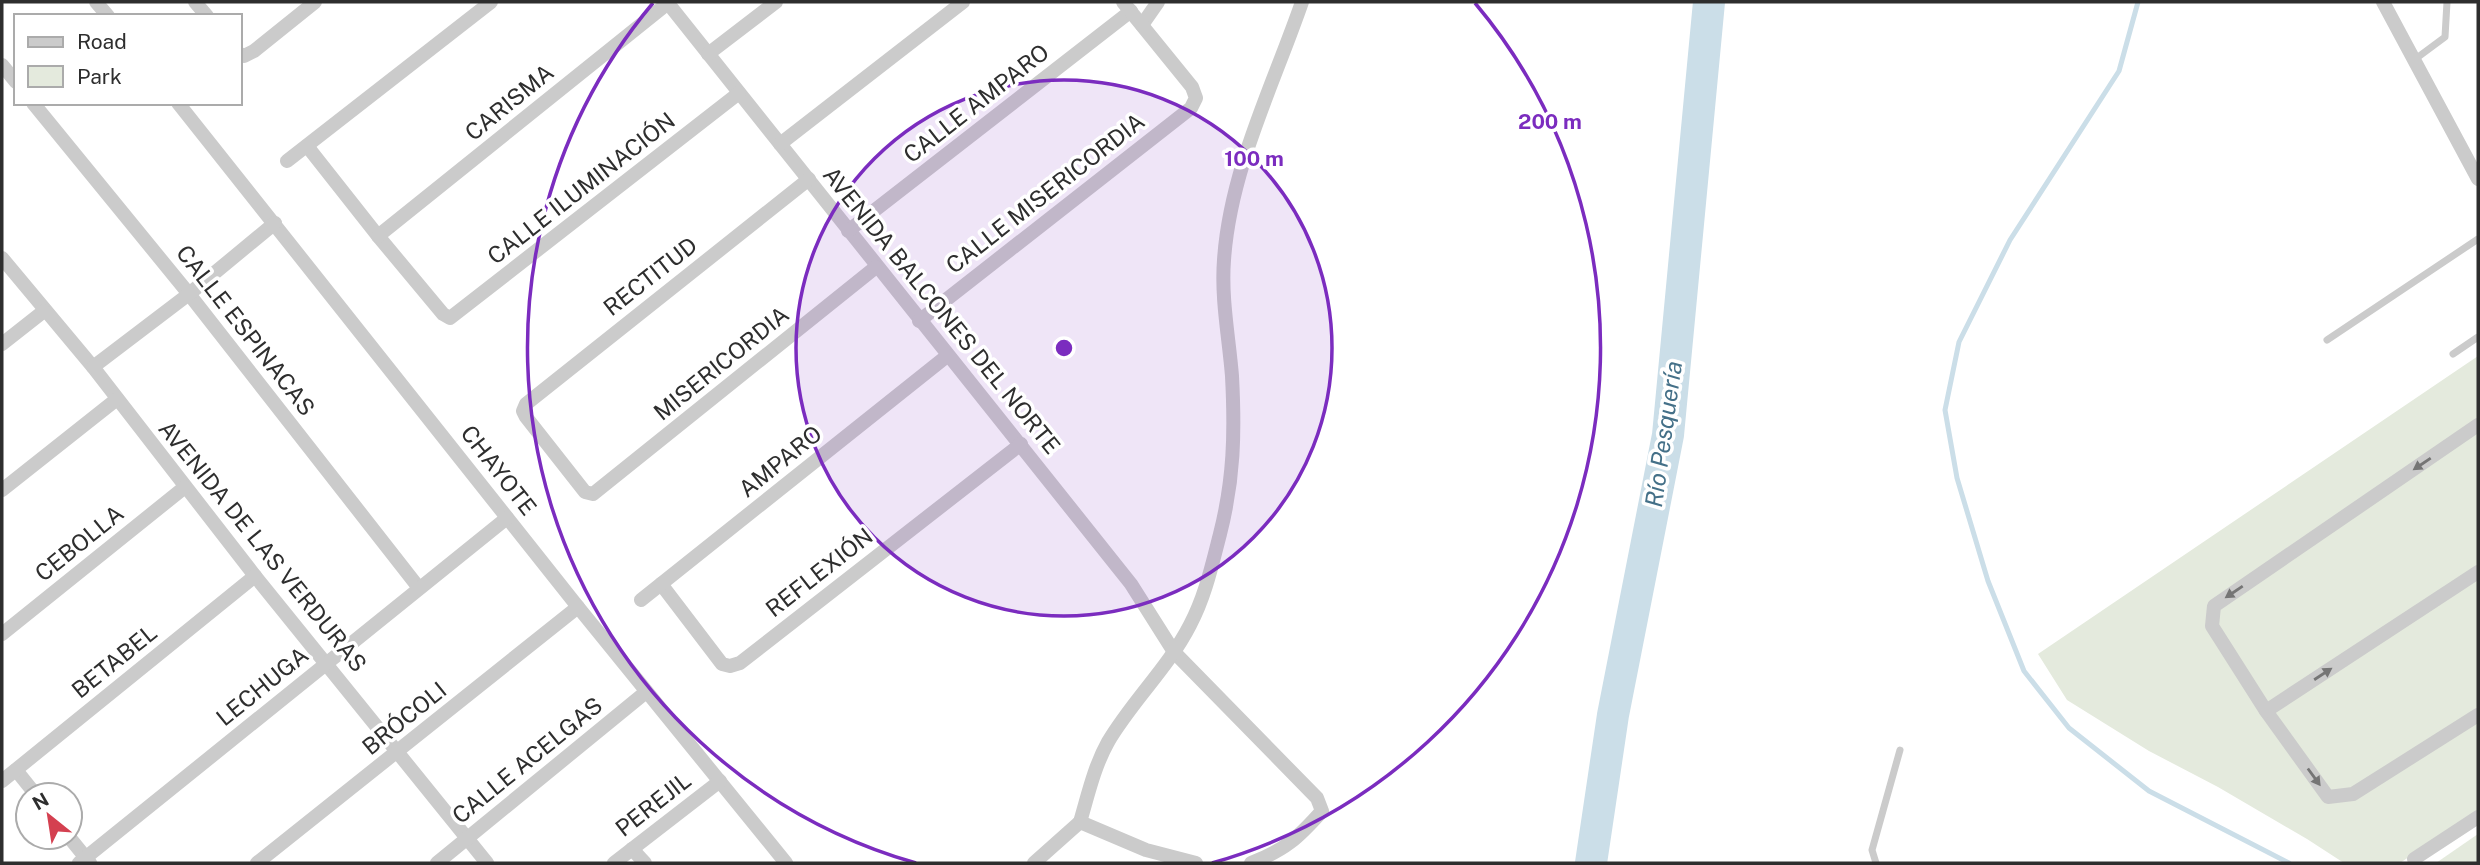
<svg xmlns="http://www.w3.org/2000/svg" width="2480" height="865" font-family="'Public Sans',sans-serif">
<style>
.green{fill:#e4eadd}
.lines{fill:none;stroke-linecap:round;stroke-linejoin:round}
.stream{stroke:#cbdee8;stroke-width:5}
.river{stroke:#cbdee8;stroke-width:32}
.service{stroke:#cbcbcb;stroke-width:7}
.minor{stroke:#cbcbcb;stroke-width:14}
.oneway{fill:#757575}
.ring{fill:none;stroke:#7b2cbf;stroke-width:3.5}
.labels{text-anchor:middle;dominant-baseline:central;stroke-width:7;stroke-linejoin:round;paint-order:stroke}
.street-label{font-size:23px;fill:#2e2e2e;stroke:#fff}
.water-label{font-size:24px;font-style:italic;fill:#447088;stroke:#fff}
.centre{fill:#7b2cbf;stroke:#fff;stroke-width:3.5}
.ring-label{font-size:21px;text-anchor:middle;font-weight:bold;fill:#7b2cbf;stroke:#fff;stroke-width:7;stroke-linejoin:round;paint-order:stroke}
</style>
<rect width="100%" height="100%" fill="#fff"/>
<!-- green -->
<g class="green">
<path d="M2478 356V810L2400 863H2344L2307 839 2218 787 2149 751 2067 700 2038 654Z"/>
<path d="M2478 834V863H2436Z"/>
</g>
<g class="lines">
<!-- stream -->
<path class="stream" d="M2138 2 2119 71 2010 240 1959 342 1945 410 1957 478 1988 581 2024 671 2069 728 2149 791 2289 863"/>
<!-- river -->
<path class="river" d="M1591 863 1613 715 1668 435 1709 2"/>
<!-- service -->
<g class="service">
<path d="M2414 60 2445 37 2447 2"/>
<path d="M2327 340 2478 239"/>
<path d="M2453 354 2478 337"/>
<path d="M1876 863 1872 850 1900 750"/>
</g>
<!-- minor -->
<g class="minor">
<path d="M96 2 108 16"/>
<path d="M195 2 207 16"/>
<path d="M667 2 1131 584 1174 652 1317 798 1322 811C1298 838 1285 850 1251 863"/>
<path d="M2383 2 2478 179"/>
<path d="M1142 25 1158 2"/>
<path d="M240 54 244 56 254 51 315 2"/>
<path d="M708 54 776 2"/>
<path d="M2 65 16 82"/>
<path d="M33 103 189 294 419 588"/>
<path d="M178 103 578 607 786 863"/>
<path d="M780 144 963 2"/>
<path d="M307 146 378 236 443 314 450 318 739 93"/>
<path d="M287 161 491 2"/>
<path d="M809 179 526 404 523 411 526 417 585 492 593 494 876 267"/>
<path d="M848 231 1131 11"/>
<path d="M378 236 668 3"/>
<path d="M2 258 93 367 255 576 487 863"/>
<path d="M919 321 1191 108 1196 98 1192 87 1123 2"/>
<path d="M2 344 44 311"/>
<path d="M93 367 189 294 275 223"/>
<path d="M2478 425 2214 606 2212 626 2266 711 2328 797 2353 794 2478 715"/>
<path d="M2 490 117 399"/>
<path d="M661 584 722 664 730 666 740 663 1021 444"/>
<path d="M641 600 947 356"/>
<path d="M2 634 185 487"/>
<path d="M2266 711 2478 572"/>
<path d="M16 770 36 795"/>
<path d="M2 781 255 576"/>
<path d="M1080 822C1088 795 1094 767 1108 742 1132 701 1168 668 1190 625 1205 597 1212 565 1220 534 1234 479 1235 433 1232 376 1229 338 1221 299 1224 260 1230 170 1273 86 1302 2"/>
<path d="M1080 822 1146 850 1196 863"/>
<path d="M69 837 90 863"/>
<path d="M632 849 645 863"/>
<path d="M2414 859 2478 817"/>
<path d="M79 863 507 518"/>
<path d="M257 863 578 607"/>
<path d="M437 863 646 692"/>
<path d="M614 863 720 781"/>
<path d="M1034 863 1080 822"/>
</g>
</g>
<!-- one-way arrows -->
<defs><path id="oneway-solid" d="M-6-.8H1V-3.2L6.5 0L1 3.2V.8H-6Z" transform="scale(1.75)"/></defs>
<g class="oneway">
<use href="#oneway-solid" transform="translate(2422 464) rotate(146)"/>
<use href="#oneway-solid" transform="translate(2234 592) rotate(146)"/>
<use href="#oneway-solid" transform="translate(2323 674) rotate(-33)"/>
<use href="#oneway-solid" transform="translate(2314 777) rotate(54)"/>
</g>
<!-- distance rings -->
<circle cx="1064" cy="348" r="268" fill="#7b2cbf" fill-opacity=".12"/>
<g class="ring">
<circle cx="1064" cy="348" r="268"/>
<path d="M916 863A536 536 0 0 1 653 3M1475 3A536 536 0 0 1 1212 863"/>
</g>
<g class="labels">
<!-- street labels -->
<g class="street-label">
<text transform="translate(509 102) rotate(-39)">CARISMA</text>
<text transform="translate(976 103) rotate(-38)">CALLE AMPARO</text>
<text transform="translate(581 188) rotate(-38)">CALLE ILUMINACIÓN</text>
<text transform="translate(1045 193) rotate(-38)">CALLE MISERICORDIA</text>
<text transform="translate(650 276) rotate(-38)">RECTITUD</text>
<text transform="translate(942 310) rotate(51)">AVENIDA BALCONES DEL NORTE</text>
<text transform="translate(246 330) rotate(52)">CALLE ESPINACAS</text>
<text transform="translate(721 363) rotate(-39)">MISERICORDIA</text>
<text transform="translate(780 461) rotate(-39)">AMPARO</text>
<text transform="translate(499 470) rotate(52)">CHAYOTE</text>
<text transform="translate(79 543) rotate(-39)">CEBOLLA</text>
<text transform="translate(263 546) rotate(51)">AVENIDA DE LAS VERDURAS</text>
<text transform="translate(819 572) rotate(-38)">REFLEXIÓN</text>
<text transform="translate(114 661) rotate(-39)">BETABEL</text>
<text transform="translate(262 686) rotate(-39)">LECHUGA</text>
<text transform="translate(404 718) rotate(-39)">BRÓCOLI</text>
<text transform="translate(527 760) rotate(-39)">CALLE ACELGAS</text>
<text transform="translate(653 804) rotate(-38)">PEREJIL</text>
</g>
<!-- water labels -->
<g class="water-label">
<text transform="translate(1663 434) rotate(-82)">Río Pesquería</text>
</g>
</g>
<circle cx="1064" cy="348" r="10" class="centre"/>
<g class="ring-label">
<text x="1550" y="129">200 m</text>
<text x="1254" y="166">100 m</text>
</g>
<!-- border -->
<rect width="2480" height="865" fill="none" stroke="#2e2e2e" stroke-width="7"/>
<!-- legend -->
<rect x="14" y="14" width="228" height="91" fill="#ffffff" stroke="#ababab" stroke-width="2"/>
<rect x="28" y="37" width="35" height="10" fill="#cbcbcb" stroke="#ababab" stroke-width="2"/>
<text x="77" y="49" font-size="21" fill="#2e2e2e">Road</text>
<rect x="28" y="66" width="35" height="21" fill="#e4eadd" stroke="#ababab" stroke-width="2"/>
<text x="77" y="84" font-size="21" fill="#2e2e2e">Park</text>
<!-- north arrow -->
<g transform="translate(49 816) rotate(330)"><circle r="33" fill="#ffffff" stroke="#ababab" stroke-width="2"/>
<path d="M0-5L12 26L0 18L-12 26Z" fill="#d44050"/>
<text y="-10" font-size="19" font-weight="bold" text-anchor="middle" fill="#2e2e2e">N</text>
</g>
</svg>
